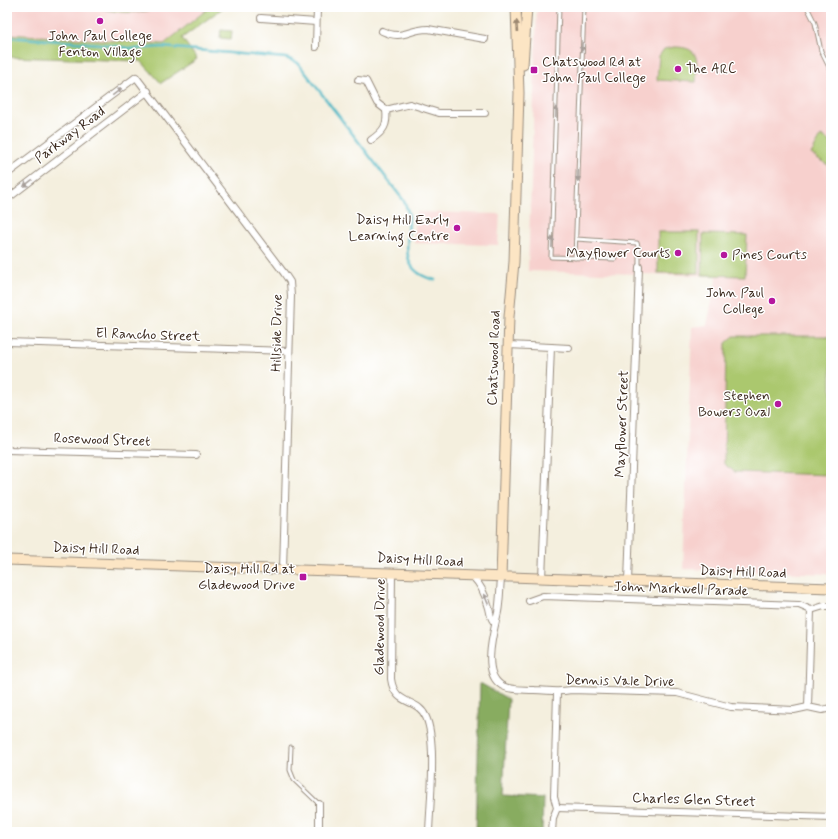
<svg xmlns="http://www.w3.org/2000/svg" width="838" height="839" font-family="Mynerve,sans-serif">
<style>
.built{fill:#f7d0cd}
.green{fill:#abc86e;stroke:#737946}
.forest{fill:#88ac61;stroke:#626b40}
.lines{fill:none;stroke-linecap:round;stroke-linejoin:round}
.stream{stroke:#4ab7c5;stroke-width:2.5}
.lane-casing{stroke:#988c7e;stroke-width:5}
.street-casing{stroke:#988c7e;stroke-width:8}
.secondary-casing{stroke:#988c7e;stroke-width:11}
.lane{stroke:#fff;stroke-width:3}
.street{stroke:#fff;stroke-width:6}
.secondary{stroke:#fce5c4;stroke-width:9}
.oneway{fill:#9c8871}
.oneway2{fill:#a79f9a}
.poi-dot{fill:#b5179e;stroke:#fff;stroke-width:1.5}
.labels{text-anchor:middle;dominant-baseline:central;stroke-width:3;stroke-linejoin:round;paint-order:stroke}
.poi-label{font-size:14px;fill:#3b2a1e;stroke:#fff;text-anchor:end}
.street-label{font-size:14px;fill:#3b2a1e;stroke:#fff}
</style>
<rect width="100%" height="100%" fill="#fff"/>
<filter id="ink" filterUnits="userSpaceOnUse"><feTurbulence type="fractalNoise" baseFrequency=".025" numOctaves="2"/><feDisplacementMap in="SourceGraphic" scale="8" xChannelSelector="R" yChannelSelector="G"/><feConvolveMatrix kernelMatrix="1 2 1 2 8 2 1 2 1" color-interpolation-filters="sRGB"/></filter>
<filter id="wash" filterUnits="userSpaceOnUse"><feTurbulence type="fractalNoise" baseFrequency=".012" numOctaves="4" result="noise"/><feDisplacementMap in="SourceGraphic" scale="16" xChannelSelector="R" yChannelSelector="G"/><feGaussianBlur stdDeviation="0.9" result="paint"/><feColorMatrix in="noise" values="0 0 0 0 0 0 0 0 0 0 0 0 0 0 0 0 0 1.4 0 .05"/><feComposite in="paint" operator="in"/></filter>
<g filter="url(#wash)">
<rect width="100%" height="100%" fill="#f4efde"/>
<!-- built -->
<g class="built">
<path d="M7 7H210L164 44 7 34Z"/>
<path d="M537 7H831V574L683 569 692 327 707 325 717 276 528 271Z"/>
<path d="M416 212 500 214 498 245 414 243Z"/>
</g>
<!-- green -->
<g class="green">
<path d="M95 7H167C140 13 122 15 95 7Z"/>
<path d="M210 7H224L182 38 197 59 161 83 141 61 7 57V34L164 44Z"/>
<path d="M221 30 232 31 231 39 220 38Z"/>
<path d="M674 47C701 47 697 60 696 82L657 80 659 56 664 49Z"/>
<path d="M821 136 831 142V167L811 154Z"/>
<rect x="658" y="232" width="41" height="41"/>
<path d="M703 234 747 235 745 276 702 275Z"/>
<path d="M734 336H825L831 338V475L735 472 724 464 726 343Z"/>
</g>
<!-- forest -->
<path class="forest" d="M480 683 508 699 503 796 543 798 542 832H476Z"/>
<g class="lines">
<!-- stream -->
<path class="stream" d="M7 37 101 44 135 49 162 47 286 58 298 63 404 201C406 206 408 211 409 216 409 244 397 271 435 280"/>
</g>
</g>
<g filter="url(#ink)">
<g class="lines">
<!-- lane casing -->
<g class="lane-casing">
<g id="lane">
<path d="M559 7 551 257 615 259"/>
<path d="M807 7 815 23 821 51 831 71"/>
<path d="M576 239 637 243 639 250V267"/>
<path d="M575 258 584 7"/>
<path d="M291 747 290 770 294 780 319 804"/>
</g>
</g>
<!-- street casing -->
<g class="street-casing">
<g id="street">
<path d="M261 18 316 22"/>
<path d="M382 31C403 41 408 29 428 29L485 39"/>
<path d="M316 47 317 7"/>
<path d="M358 80 366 81 377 103 386 110 410 104 439 113H485"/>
<path d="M371 140C384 131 388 125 386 110"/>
<path d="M7 174 136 77 284 273 290 282 291 296 283 569"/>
<path d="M7 199 148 91"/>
<path d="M7 342 289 351"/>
<path d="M508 345 551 347 542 579"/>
<path d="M551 347 569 348"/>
<path d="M7 450 196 455"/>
<path d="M392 572 391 679C395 707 417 697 426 717 437 741 430 803 429 832"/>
<path d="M473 577C481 585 485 594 488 605 491 612 489 618 495 623"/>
<path d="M501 578C500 589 500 601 498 612 494 631 481 672 501 685 510 691 524 689 534 690 549 690 555 693 571 690L677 693 731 707 794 710 808 707 822 710 831 708"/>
<path d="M628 582 639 267"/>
<path d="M529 601 543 596 799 605 811 610 824 606H831"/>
<path d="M808 707 811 610"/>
<path d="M557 808 831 817"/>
<path d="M319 832V804"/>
<path d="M552 832 553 818 557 808 554 797 557 693"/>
</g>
</g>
<!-- secondary casing -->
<g class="secondary-casing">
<g id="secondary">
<path d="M523 65 527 7"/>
<path d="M7 560 831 588"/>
<path d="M501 578 509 317 514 262 519 93 516 7"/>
</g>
</g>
<!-- lane -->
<use href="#lane" class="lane"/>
<!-- street -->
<use href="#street" class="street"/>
<!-- secondary -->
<use href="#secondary" class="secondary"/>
</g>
<!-- one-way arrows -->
<defs><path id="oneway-solid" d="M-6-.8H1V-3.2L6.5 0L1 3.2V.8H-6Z"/></defs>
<use class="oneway" href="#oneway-solid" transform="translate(517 26) rotate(-94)"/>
<g class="oneway2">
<use href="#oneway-solid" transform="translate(582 46) rotate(92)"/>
<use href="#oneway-solid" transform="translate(117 92) rotate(-37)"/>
<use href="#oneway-solid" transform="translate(556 112) rotate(-88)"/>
<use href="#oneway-solid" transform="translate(578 176) rotate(92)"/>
<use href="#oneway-solid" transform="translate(28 183) rotate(143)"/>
<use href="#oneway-solid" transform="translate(552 242) rotate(-88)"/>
<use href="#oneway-solid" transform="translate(486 599) rotate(-112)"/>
</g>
</g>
<!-- markers -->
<g class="poi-dot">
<circle cx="100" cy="21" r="4"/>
<circle cx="678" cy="69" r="4"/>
<rect x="530" y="66" width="8" height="8" rx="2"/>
<circle cx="457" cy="228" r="4"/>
<circle cx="678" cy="253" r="4"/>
<circle cx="724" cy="255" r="4"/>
<circle cx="772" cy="301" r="4"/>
<circle cx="778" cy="404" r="4"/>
<rect x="299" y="573" width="8" height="8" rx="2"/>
</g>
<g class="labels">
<!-- poi labels -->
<g class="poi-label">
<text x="100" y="36" text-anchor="middle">John Paul College<tspan x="100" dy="16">Fenton Village</tspan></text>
<text x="542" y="62" text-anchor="start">Chatswood Rd at<tspan x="542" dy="16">John Paul College</tspan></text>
<text x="686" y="69" text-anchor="start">The ARC</text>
<text x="449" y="220">Daisy Hill Early<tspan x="449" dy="16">Learning Centre</tspan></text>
<text x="670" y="253">Mayflower Courts</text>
<text x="732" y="255" text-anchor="start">Pines Courts</text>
<text x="764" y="293">John Paul<tspan x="764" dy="16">College</tspan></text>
<text x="770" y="396">Stephen<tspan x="770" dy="16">Bowers Oval</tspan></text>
<text x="295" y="569">Daisy Hill Rd at<tspan x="295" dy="16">Gladewood Drive</tspan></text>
</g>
<!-- street labels -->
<g class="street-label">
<text transform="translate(70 135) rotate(-37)">Parkway Road</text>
<text transform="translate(277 333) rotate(-89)">Hillside Drive</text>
<text transform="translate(148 335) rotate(2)">El Rancho Street</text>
<text transform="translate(494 358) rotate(-88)">Chatswood Road</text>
<text transform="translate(622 424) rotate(-88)">Mayflower Street</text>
<text transform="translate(102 440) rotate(2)">Rosewood Street</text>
<text transform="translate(96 549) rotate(2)">Daisy Hill Road</text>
<text transform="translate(420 560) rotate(3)">Daisy Hill Road</text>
<text transform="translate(743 572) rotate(2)">Daisy Hill Road</text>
<text transform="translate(681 589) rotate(2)">John Markwell Parade</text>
<text transform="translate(380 627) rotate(-89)">Gladewood Drive</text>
<text transform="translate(620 681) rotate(1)">Dennis Vale Drive</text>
<text transform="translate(694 800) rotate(2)">Charles Glen Street</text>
</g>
</g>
<!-- margin -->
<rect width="838" height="839" fill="none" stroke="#fff" stroke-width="24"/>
</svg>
